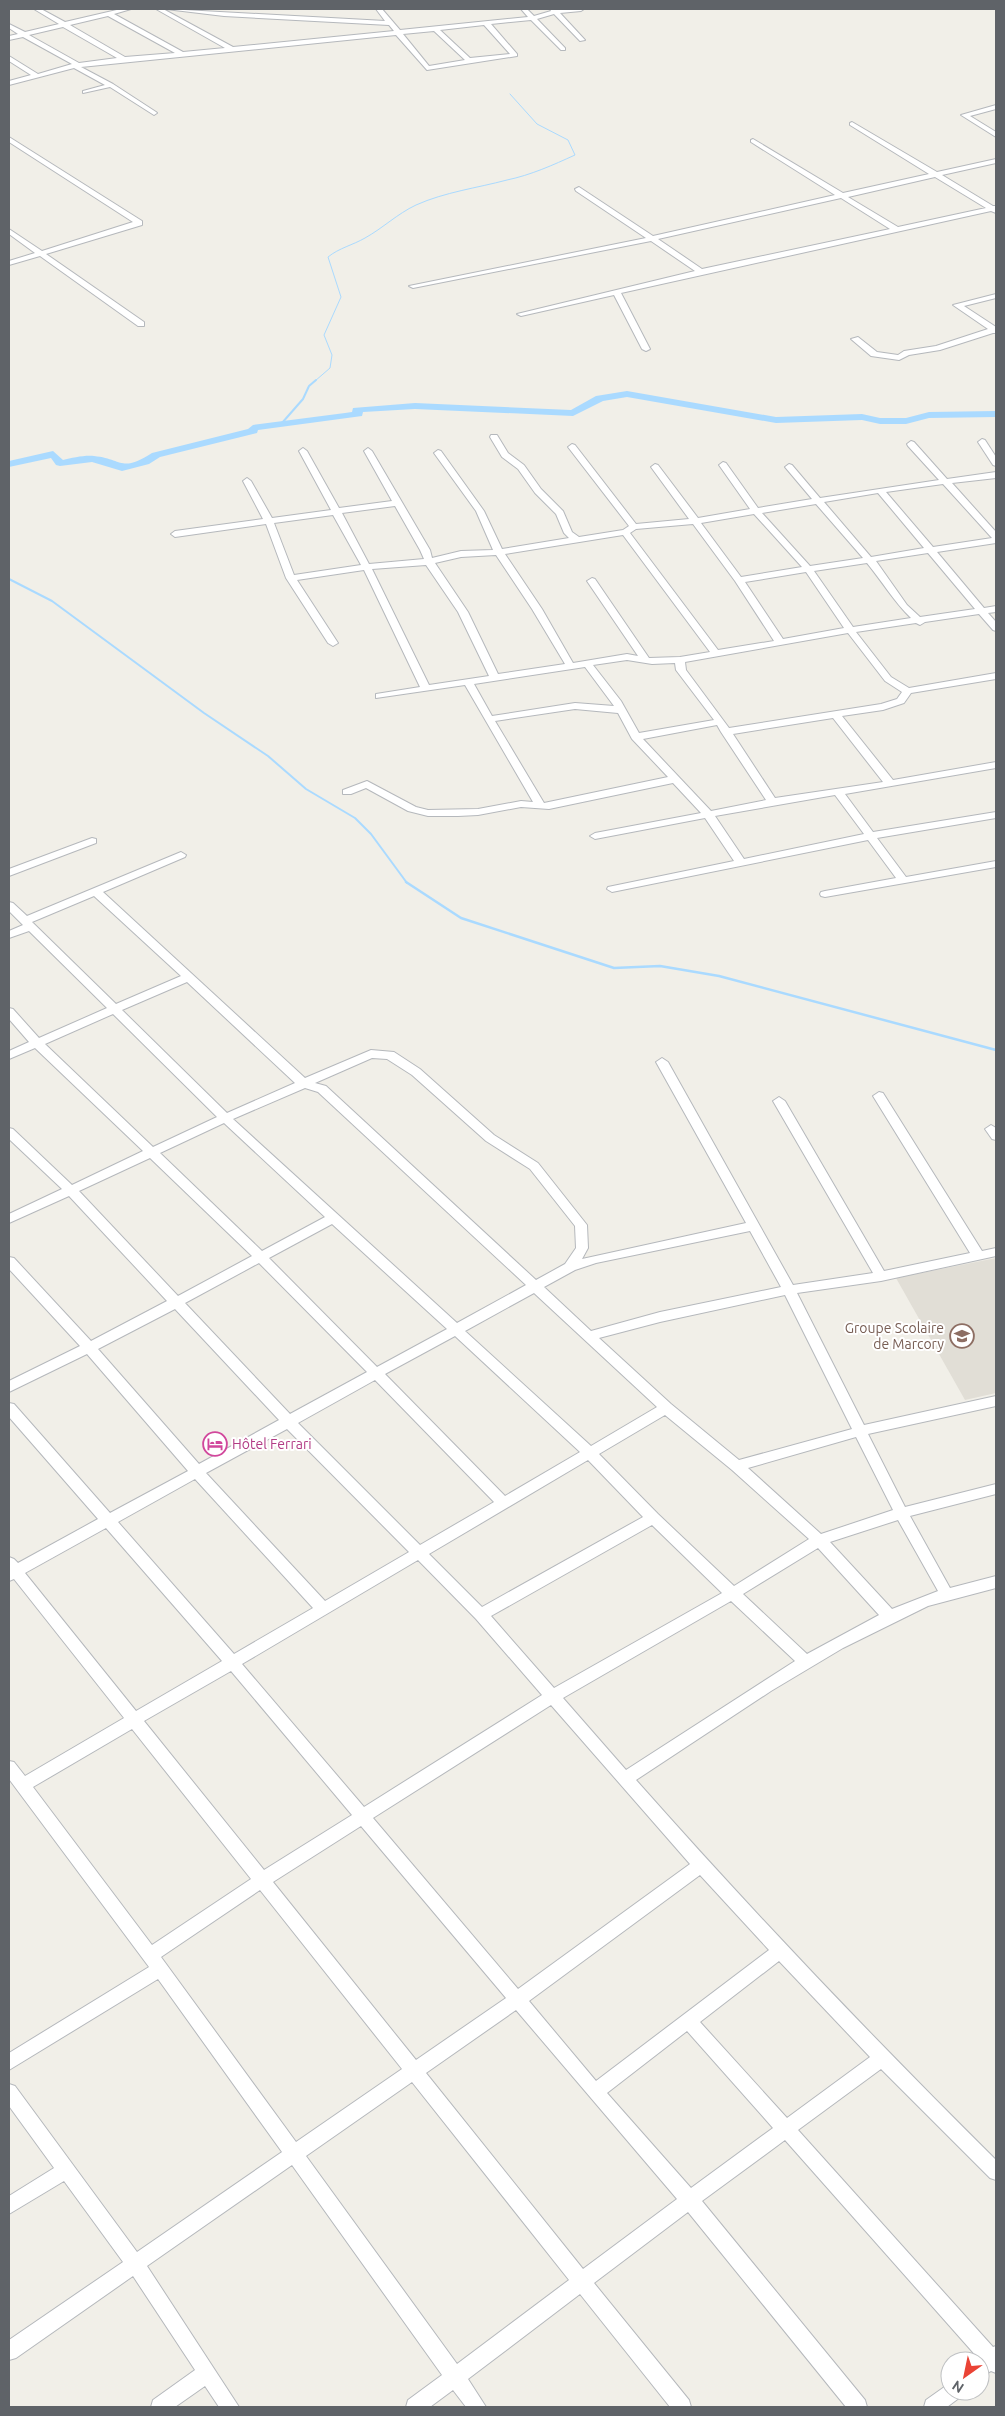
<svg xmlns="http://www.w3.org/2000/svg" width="1005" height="2416" font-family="Ubuntu,sans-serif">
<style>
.education{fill:#e1ded6}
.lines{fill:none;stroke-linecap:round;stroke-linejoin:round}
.stream-far2{stroke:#aadaff;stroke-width:1}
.stream-far1{stroke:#aadaff;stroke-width:2}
.stream{stroke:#aadaff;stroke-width:2.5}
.river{fill:#aadaff;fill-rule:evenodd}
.minor-casing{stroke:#b5b8bc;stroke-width:2}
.minor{fill:#fff;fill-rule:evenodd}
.labels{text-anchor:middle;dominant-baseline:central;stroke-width:4;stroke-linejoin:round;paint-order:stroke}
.education-label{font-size:14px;fill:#785e54;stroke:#fff;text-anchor:end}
.hotel-label{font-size:14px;fill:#b23c85;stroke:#fff;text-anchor:start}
</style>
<rect width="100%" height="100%" fill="#f1efe8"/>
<!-- education -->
<path class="education" d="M996 1258V1393L965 1400 896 1278Z"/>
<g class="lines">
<!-- stream-far2 -->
<path class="stream-far2" d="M315 381 330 368 332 355 324 335 341 297 328 257C339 248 353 245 365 238 383 228 397 214 416 205 445 192 477 188 507 180 531 175 553 165 575 155L568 140 537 124 510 94"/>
<!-- stream-far1 -->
<g class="stream-far1">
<path d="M282 423 303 399 309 386 316 380"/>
<path d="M9 579 52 601 204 713 268 756 306 789 355 818 371 834 407 883"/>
</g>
<!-- stream -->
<path class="stream" d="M406 882 461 918 614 968 660 966 719 976 996 1050"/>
<!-- river -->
<path class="river" d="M627 391 776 417 862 414 880 418H906L929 412 996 411V417L929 418 906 424H880L862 420 776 423 627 397 603 401 573 416 415 409 363 412 362 416 258 430 257 433 160 457 149 464 122 471 92 462 60 466 56 465 51 458 9 467V461L53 451 63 460C72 458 84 455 94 456 123 459 121 473 152 453L248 429 253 425 345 413 352 412 353 408 415 403 571 410 596 396Z"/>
<!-- minor casing -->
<g class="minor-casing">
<g id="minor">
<path d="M34 9H41L65 22 121 9H131L114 14 183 52 225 48 156 9H163L233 47 394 31 389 25 224 16 166 9 385 21 376 9H382L400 30 528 17 521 9H527L534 16 551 11 550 9H584L581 11 560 13 585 40 580 41 554 14 537 19 565 48V50H561L531 20 491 24 517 54V56L427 70 396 35 81 67 113 84 156 112 157 113 154 115 110 87 83 93V91L105 85 74 68 9 85V81L31 75 9 61V56L38 74 72 64 23 37 9 40V36L18 34 9 28V24L25 32 59 24ZM108 16 175 53 125 57 70 25ZM484 25 510 54 470 58 440 30ZM63 27 117 58 79 63 29 35ZM434 31 465 60 429 66 403 34Z"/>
<path d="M996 105V109L970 116 996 132V137L961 115Z"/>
<path d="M852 122 937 172 996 159V163L942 175 993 206H996V213L991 211 621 293 650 349 646 351 642 349 614 295 521 316 517 314 695 271 651 241 413 288 409 286 646 238 576 191 575 189 579 187 653 236 835 195 751 142V140L753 139 843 193 929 174 850 125V123ZM935 177 986 208 898 227 848 197ZM841 198 890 229 702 269 658 239Z"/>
<path d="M9 137 142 221V225L46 254 144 322V326H138L40 256 9 265V261L35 253 9 234V229L42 251 133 222 9 142Z"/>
<path d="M996 294V298L964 306 996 327V333H993L940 350 909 355 899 360 871 356 851 339 858 337 877 352 898 355 904 351 936 346 988 329 953 305Z"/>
<path d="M491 435H497L508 453 524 465 541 489 563 511 572 532 579 537 623 530 629 526 568 447 572 444 575 445 636 524 689 519 651 467 655 464 658 465 698 518 750 509 719 465 723 462 726 463 758 508 812 499 785 467 789 464 792 465 820 498 939 480 908 446 907 444 911 441 914 442 947 479 996 472V478L952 483 996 532V543L937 552 984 608 996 606V612L988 613 996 622V631L993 630 979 614 925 622 920 625 916 623 856 632 891 677 909 688 996 673V679L911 693 904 703 883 710 842 716 893 780 996 762V768L845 794 873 832 996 812V818L877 838 906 877 996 861V867L825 897 821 896 820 894 821 892 825 891 896 878 868 840 612 892 607 889 608 887 734 861 705 818 595 839 590 836 595 833 701 813 673 783 549 809 521 807 478 815 458 816H428L408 811 366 788 351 794H343V790L367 781 416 807 428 810 478 809 521 801 533 802 465 685 376 698V694L420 687 364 570 297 580 338 643 333 646 328 643 286 578 266 524 175 537 171 534 175 531 263 519 243 481 247 478 251 481 272 518 331 510 299 451 303 448 307 451 339 508 392 501 364 451 368 448 372 451 430 550 432 558 461 551 493 550 476 511 434 453 438 450 441 451 484 511 502 549 569 538 564 533 556 514 535 493 518 469 502 457 490 437ZM943 484 992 538 933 547 886 492ZM878 493 924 548 871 557 824 502ZM816 504 863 558 810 566 762 513ZM395 506 420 550 424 559 369 564 342 513ZM754 514 802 567 741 577 701 523ZM333 515 361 565 294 575 274 523ZM693 524 735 581 774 641 718 650 630 533 636 529ZM623 535 710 652 680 657 649 658 595 579 592 578 587 581 638 656 627 654 573 663 542 609 505 554ZM928 553 975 609 920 617 907 605 876 561ZM496 555 532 609 565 664 498 674 468 612 435 563 461 557ZM867 563C882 581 894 602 911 618L853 627 814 571ZM426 565 458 612 489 676 429 685 372 569ZM806 572 844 628 783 639 745 582ZM848 633 885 681 902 692 897 699 881 704 729 728 686 670 685 662ZM627 660 652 664 675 663 676 670 714 720 639 733 621 701 593 665ZM585 667 614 706 575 703 492 716 474 684ZM575 709 618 713 632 739 668 777 544 803 495 721ZM833 718 883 782 775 798 733 734ZM717 725 721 732 766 800 711 811 643 739ZM835 795 864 834 744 859 715 816Z"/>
<path d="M982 439 985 440 996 457V466L993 465 978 442Z"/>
<path d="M92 838 96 839V843L9 876V869Z"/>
<path d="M181 852 186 855 185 857 103 892 305 1078 371 1050 394 1052 420 1069 494 1135 538 1163 587 1225 588 1248 582 1259 746 1223 656 1062 662 1058 668 1062 793 1285 873 1273 773 1101 779 1097 785 1101 884 1271 970 1253 873 1096 879 1092 883 1093 982 1251 996 1248V1256L881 1281 797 1293 864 1425 996 1396V1406L868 1434 905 1507 996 1484V1494L910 1516 950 1588 996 1576V1588L928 1606 843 1648 771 1691 636 1780C752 1911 872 2037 996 2160V2180L990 2178 881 2069 798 2130 993 2347 996 2346V2373L991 2371 980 2377V2361H974L978 2358 785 2140 702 2201 865 2400 867 2407H846L688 2212 594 2283 689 2400 691 2407H670L580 2294 468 2379 486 2407H466L453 2390 430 2407H406L408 2400 442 2375 292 2165 147 2266 239 2407H219L205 2386 175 2407H151L153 2400 195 2370 133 2276 16 2358 9 2360V2340L123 2262 64 2181 9 2214V2196L54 2168 9 2106V2084L15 2086 137 2252 282 2152 158 1979 9 2070V2053L149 1967 9 1779V1761L14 1762 25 1776 124 1718 14 1579 9 1581V1557L14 1559 18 1563 98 1519 9 1417V1403L14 1404 110 1513 188 1471 87 1354 9 1392V1381L80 1346 9 1269V1257L14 1258 91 1341 167 1301 69 1196 9 1223V1214L62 1189 9 1139V1128L13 1129 72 1185 143 1151 35 1048 9 1059V1051L29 1042 9 1019V1008L13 1009 39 1038 107 1008 29 931 9 938V931L23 925 9 911V902L13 903 27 916ZM94 896 181 976 116 1004 32 922ZM187 982 295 1083 227 1113 122 1010ZM113 1014 217 1117 153 1147 45 1044ZM372 1058 387 1059 412 1075 486 1141 530 1169 575 1226 576 1248 565 1264 536 1280 326 1086 315 1083ZM305 1088 318 1092 526 1285 457 1323 233 1119ZM224 1123 325 1217 262 1251 160 1153ZM150 1158 252 1256 178 1296 79 1191ZM332 1224 447 1329 377 1367 269 1258ZM750 1231 781 1287 660 1312 591 1331 544 1287 575 1270 596 1263ZM259 1263 367 1372 290 1414 185 1303ZM534 1293 657 1407 591 1446 465 1331ZM785 1295 852 1429 739 1460 671 1404 599 1338 660 1322ZM175 1309 279 1420 199 1464 98 1349ZM455 1336 580 1452 505 1496 385 1374ZM375 1380 494 1502 420 1545 298 1423ZM665 1415 732 1470 809 1539 734 1586 658 1514 599 1454ZM287 1429 409 1552 325 1601 206 1473ZM856 1437 893 1510 821 1534 748 1468ZM588 1460 643 1517 482 1607 429 1554ZM195 1479 313 1608 234 1654 118 1522ZM898 1520 938 1591 892 1609 830 1542ZM652 1525 722 1593 554 1688 491 1616ZM106 1528 222 1661 136 1711 25 1573ZM818 1548 879 1615 807 1654 743 1594ZM418 1560 476 1619 542 1695 364 1807 242 1664ZM731 1601 795 1661 626 1770 563 1698ZM231 1671 352 1815 264 1870 144 1721ZM551 1705 690 1864 518 1989 373 1818ZM132 1729 251 1879 152 1945 33 1787ZM361 1826 506 1998 416 2060 273 1882ZM700 1875 769 1950 596 2081 529 2001ZM260 1890 402 2069 296 2142 161 1957ZM779 1961 870 2057 787 2118 700 2022ZM516 2010 677 2199 583 2269 426 2073ZM687 2031 773 2128 691 2188 607 2093ZM412 2082 569 2280 457 2364 306 2156Z"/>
<path d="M991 1125 996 1128V1140L992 1139 985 1129Z"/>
<path d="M950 2383V2391H961L959 2398 947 2407H924L926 2400Z"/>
</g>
</g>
<!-- minor -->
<use href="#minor" class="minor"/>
</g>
<!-- icons -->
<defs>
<g id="school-ring" transform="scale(1.25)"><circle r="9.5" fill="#fff" stroke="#8d6e63" stroke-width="1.5"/><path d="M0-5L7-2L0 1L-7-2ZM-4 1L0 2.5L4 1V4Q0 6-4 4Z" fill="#8d6e63"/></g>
<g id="hotel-ring" transform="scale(1.25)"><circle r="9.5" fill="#fff" stroke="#d1479c" stroke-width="1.5"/><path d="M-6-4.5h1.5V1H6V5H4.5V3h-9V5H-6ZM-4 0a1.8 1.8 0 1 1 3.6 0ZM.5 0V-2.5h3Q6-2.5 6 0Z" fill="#d1479c"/></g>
</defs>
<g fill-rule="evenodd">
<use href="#school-ring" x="962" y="1336"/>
<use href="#hotel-ring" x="215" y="1444"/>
</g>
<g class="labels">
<!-- education labels -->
<g class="education-label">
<text x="944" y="1328">Groupe Scolaire<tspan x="944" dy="16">de Marcory</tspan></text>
</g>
<!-- hotel labels -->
<g class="hotel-label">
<text x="232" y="1444">Hôtel Ferrari</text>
</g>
</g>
<!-- border -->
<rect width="1005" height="2416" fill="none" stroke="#5f6368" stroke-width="20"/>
<!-- north arrow -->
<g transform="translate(965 2376) rotate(213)"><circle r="24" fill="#ffffff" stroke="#bfc1c3"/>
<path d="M0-4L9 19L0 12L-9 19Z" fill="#ea4335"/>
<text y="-8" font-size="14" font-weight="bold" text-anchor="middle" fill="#5f6368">N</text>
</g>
</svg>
